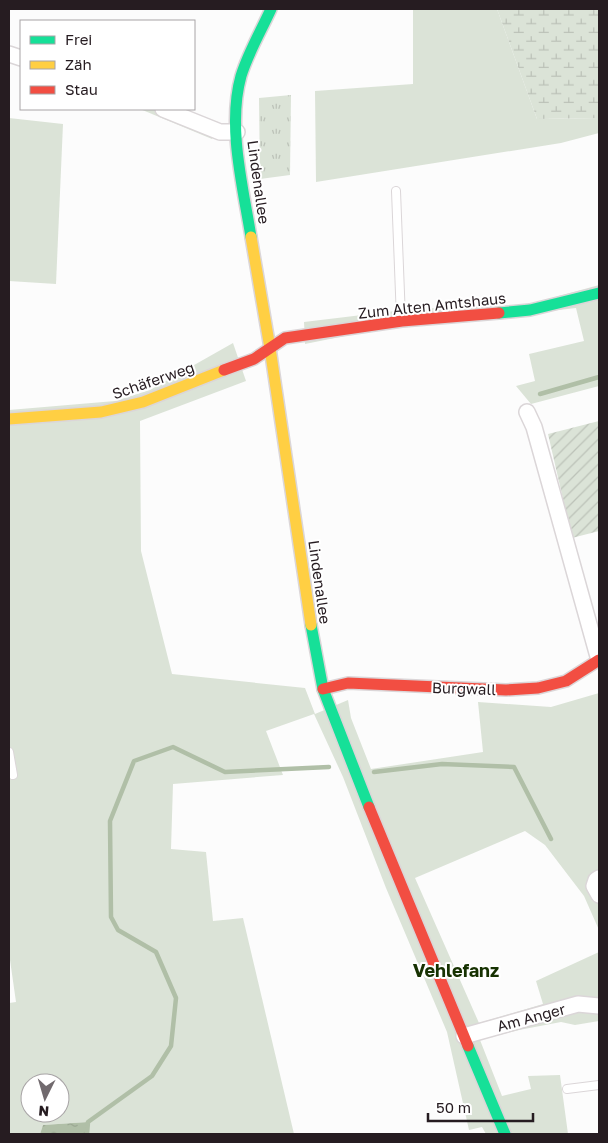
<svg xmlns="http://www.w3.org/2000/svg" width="608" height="1143" font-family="'Golos Text',sans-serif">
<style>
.grass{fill:#dbe3d7;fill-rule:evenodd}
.wetland{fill:url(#wetland-marsh)}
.park{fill:url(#park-tufts)}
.garden{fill:url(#garden-furrows)}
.water{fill:url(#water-ripples)}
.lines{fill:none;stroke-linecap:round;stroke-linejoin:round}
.stream{stroke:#b0bfa7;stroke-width:4.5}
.lane-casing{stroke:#dbd6d8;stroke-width:10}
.street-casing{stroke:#dbd6d8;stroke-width:18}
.fast-casing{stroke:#dbd6d8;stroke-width:14}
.slow-casing{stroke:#dbd6d8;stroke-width:14}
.jam-casing{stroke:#dbd6d8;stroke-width:14}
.lane{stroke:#fff;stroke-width:8}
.street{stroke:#fff;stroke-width:15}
.fast{stroke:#16e098;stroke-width:11}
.slow{stroke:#ffcf43;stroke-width:11}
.jam{stroke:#f24e42;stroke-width:11}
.labels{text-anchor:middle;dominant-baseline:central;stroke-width:4;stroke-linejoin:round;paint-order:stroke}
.street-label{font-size:15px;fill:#261c21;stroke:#fff}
.quarter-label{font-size:18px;font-weight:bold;fill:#173202;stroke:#fff}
</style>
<defs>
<pattern id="wetland-marsh" width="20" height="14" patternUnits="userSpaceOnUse" patternTransform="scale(1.25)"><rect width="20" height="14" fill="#dbe3d7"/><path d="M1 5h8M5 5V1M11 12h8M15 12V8" fill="none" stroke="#bcc2b8"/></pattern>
<pattern id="park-tufts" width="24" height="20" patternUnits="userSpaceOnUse" patternTransform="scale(1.25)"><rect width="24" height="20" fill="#dbe3d7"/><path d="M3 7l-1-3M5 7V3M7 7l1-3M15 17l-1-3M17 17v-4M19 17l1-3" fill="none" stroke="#bcc2b8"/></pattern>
<pattern id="garden-furrows" width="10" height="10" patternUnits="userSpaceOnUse" patternTransform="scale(1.25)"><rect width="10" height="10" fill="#dbe3d7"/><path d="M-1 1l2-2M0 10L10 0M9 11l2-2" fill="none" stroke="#bcc2b8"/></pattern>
<pattern id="water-ripples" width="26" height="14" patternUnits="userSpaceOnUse" patternTransform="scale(1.25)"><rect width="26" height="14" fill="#b0bfa7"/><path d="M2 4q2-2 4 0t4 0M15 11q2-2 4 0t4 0" fill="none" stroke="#97a48f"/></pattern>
</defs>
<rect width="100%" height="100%" fill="#fcfcfc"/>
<!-- grass -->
<g class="grass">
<path d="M413 9H497L537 119 599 118V133L561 143 316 182 315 91 413 84Z"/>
<path d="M140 109H183L218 122 212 139Z"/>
<path d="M9 118 63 124 56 284 9 281Z"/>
<path d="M599 285V386L531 404 516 386 535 381 529 354 584 341 576 308 365 332 305 344 304 322 412 309 526 305Z"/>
<path d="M233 343 246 381 140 421 141 551 172 674 305 688 315 714 348 700 351 718 371 769 483 752 478 702 551 707 599 693V930L584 896 545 845 525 831 415 878 479 1023 543 1004 536 981 599 952V1021L575 1025 561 1022 519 1030 480 1040 502 1096 531 1089 528 1076 560 1075 568 1134H486L482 1127 469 1130 447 1032 386 888 343 777 314 714 266 731 283 775 173 784 171 849 206 852 213 921 243 918 294 1134H87L88 1122 43 1125 40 1134H9V1003L16 1002 9 953V410L115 401 150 390ZM30 1083H60V1113H30Z"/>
</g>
<!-- wetland -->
<path class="wetland" d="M497 9H599V118L537 119Z"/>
<!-- park -->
<path class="park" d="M291 95 290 175 260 179 259 98Z"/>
<!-- garden -->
<path class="garden" d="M599 421V531L572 538 548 434Z"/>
<!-- water -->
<path class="water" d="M88 1122 87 1134H40L43 1125Z"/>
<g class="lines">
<!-- stream -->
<g class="stream">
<path d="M540 394 599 377"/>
<path d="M374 772 442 764 514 767 551 839"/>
<path d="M87 1134 88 1122 152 1076 171 1046 176 998 156 952 118 930 111 917 110 821 134 761 173 747 225 772 329 767"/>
</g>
<!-- lane casing -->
<g class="lane-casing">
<g id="lane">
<path d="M396 191 401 319"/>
<path d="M9 752 13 775"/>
<path d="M567 1089 599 1085"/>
</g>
</g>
<!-- street casing -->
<g class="street-casing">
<g id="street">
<path d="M9 54 21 58"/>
<path d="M163 109 220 132H237"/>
<path d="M527 412 534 427 599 660"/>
<path d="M599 878 596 880 594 886 599 895"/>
<path d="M464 1036 578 1004 599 1006"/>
</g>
</g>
<!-- fast casing -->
<g class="fast-casing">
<g id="fast">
<path d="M251 237C243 187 227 126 241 76 248 53 261 31 271 9"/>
<path d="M499 313 530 310 599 293"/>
<path d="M311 625 323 689 369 807"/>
<path d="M468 1046 505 1134"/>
</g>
</g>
<!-- slow casing -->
<g class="slow-casing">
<g id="slow">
<path d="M251 237 270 348 311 625"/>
<path d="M9 419 101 412 143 402 224 370"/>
</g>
</g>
<!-- jam casing -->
<g class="jam-casing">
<g id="jam">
<path d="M224 370 254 359 285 338 402 321 499 313"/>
<path d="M323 689 348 683 506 690 538 688 566 681 599 660"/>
<path d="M369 807 468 1046"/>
</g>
</g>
<!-- lane -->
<use href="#lane" class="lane"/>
<!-- street -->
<use href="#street" class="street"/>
<!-- fast -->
<use href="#fast" class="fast"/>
<!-- slow -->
<use href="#slow" class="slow"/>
<!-- jam -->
<use href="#jam" class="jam"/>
</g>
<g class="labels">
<!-- street labels -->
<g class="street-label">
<text transform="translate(259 182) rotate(82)">Lindenallee</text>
<text transform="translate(432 305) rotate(-6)">Zum Alten Amtshaus</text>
<text transform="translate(153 380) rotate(-19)">Schäferweg</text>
<text transform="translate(320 582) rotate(82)">Lindenallee</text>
<text transform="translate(464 688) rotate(2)">Burgwall</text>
<text transform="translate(531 1017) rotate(-15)">Am Anger</text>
</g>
<!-- quarter labels -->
<g class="quarter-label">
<text x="456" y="970">Vehlefanz</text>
</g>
</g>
<!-- border -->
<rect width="608" height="1143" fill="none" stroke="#261c21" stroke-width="20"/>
<!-- legend -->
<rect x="20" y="20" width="175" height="90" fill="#ffffff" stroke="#a8a4a6"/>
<rect x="30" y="36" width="25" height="8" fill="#16e098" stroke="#a8a4a6"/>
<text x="65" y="45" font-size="15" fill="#261c21">Frei</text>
<rect x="30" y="61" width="25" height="8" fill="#ffcf43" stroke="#a8a4a6"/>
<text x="65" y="70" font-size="15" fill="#261c21">Zäh</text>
<rect x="30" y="86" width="25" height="8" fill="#f24e42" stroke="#a8a4a6"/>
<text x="65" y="95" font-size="15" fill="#261c21">Stau</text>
<!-- north arrow -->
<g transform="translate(45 1098) rotate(185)"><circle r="24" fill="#ffffff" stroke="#a8a4a6"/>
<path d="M0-4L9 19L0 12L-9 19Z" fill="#716a6e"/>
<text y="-8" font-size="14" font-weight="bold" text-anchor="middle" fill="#261c21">N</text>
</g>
<!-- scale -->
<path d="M428 1113v8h105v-8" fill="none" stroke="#261c21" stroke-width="2.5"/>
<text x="436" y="1113" font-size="15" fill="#261c21" stroke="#ffffff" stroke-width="4" paint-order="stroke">50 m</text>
</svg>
